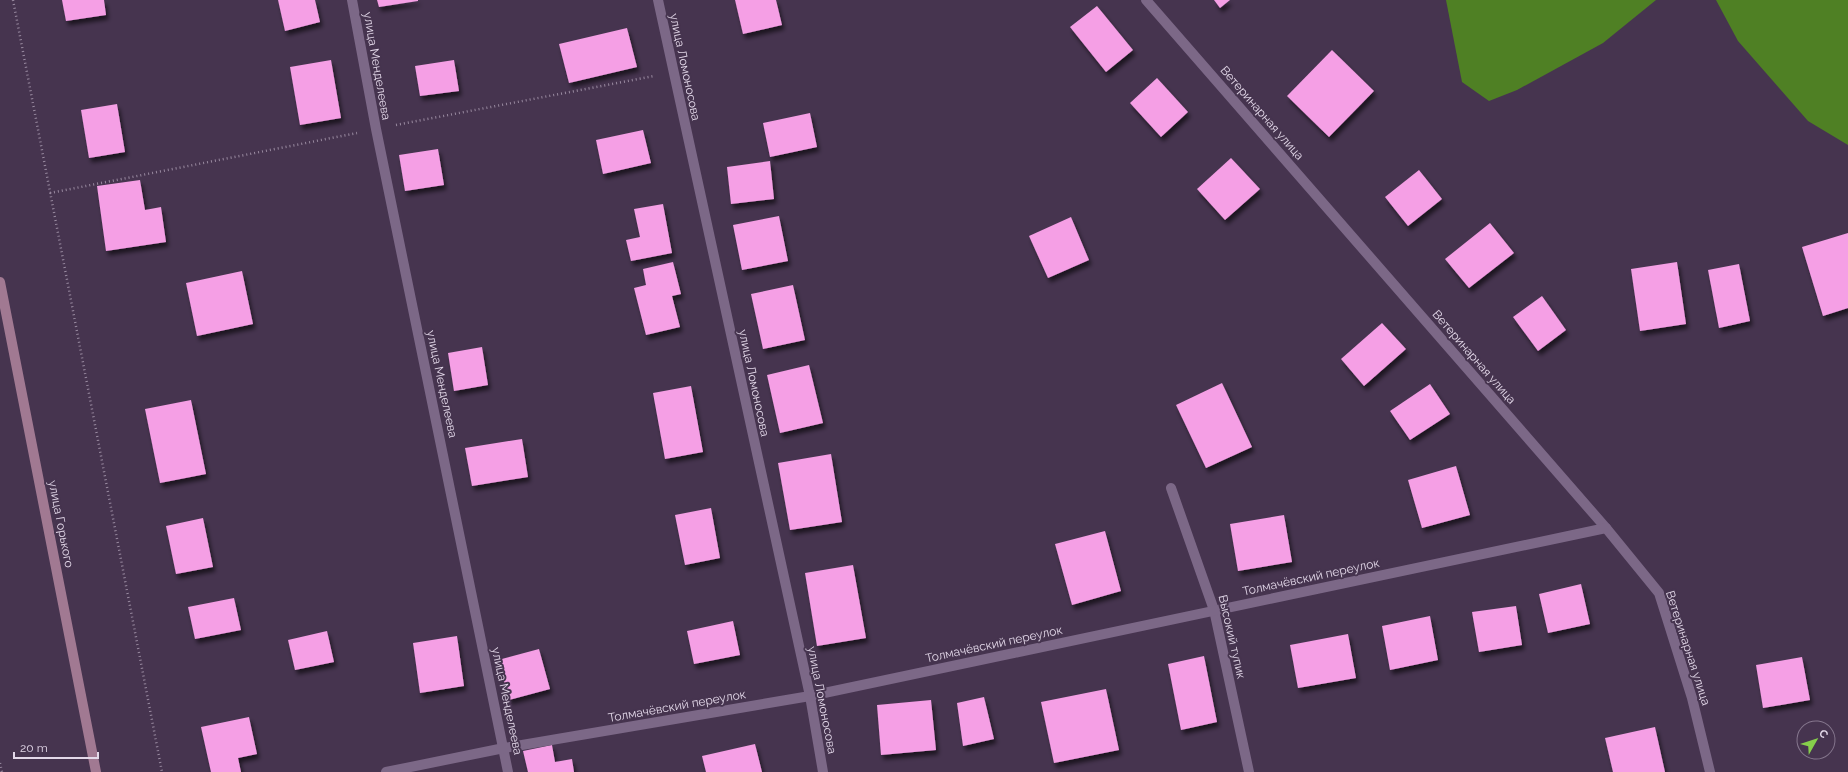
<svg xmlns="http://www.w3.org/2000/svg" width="1848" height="772" font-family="Raleway,sans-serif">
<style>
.forest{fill:#4f8024}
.building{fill:#f59fe5;filter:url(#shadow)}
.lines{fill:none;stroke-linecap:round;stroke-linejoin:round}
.path{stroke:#98899f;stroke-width:2.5;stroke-dasharray:1 3;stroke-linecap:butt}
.street{stroke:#7c6887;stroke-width:10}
.secondary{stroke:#a17992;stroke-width:10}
.labels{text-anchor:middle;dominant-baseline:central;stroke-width:4;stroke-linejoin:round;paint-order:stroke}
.street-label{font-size:12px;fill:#e3d8e9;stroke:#46344f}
</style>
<defs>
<filter id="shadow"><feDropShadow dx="2.5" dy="4.5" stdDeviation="2" flood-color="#0009"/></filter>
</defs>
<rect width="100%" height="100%" fill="#46344f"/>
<!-- forest -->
<g class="forest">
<path d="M1446 0H1656L1603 43 1517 90 1489 101 1462 82Z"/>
<path d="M1716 0H1848V145L1808 121 1738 41Z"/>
</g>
<!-- building -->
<g class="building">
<path d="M62 0H104L106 15 66 21Z"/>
<path d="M278 0H315L320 22 285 31Z"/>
<path d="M377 0H418V1L379 7Z"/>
<path d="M735 0H776L782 25 743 34Z"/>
<path d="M1214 0H1230L1220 8Z"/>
<path d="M1097 6 1133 50 1106 72 1070 27Z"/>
<path d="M627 28 637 67 569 83 559 44Z"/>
<path d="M1332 50 1374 91 1329 137 1287 96Z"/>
<path d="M331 60 341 118 300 125 290 67Z"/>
<path d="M454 60 459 91 420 96 415 66Z"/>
<path d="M1157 78 1188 112 1161 137 1130 103Z"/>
<path d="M117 104 125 152 89 158 81 110Z"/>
<path d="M810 113 817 147 770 157 763 123Z"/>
<path d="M643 130 651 163 603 174 596 140Z"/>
<path d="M438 149 444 185 405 191 399 155Z"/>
<path d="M1231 158 1260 189 1225 220 1197 189Z"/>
<path d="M770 161 774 199 731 204 727 167Z"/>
<path d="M1419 170 1442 199 1408 226 1385 197Z"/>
<path d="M140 180 145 210 161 207 166 242 106 251 97 186Z"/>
<path d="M663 204 672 253 631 261 626 240 640 237 634 209Z"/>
<path d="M779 216 788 261 742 270 733 225Z"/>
<path d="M1071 217 1089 260 1048 278 1029 236Z"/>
<path d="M1490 223 1514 253 1469 288 1445 259Z"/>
<path d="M1848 233V308L1823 316 1802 247Z"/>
<path d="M673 262 681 294 672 296 680 327 646 335 634 288 646 285 643 269Z"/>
<path d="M1677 262 1686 324 1640 331 1631 269Z"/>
<path d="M1739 264 1750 321 1719 328 1708 270Z"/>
<path d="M242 271 253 324 197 336 186 283Z"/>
<path d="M793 285 805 340 763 349 751 294Z"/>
<path d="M1542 296 1566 330 1538 351 1513 317Z"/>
<path d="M1382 323 1406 349 1364 386 1341 359Z"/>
<path d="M482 347 488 385 454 391 448 353Z"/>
<path d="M809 365 823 423 780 433 767 375Z"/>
<path d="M1222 383 1252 447 1206 468 1176 405Z"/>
<path d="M1430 384 1450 414 1410 440 1390 411Z"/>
<path d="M691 386 703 452 665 459 653 393Z"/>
<path d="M191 400 206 474 160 483 145 409Z"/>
<path d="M522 439 528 477 472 486 465 448Z"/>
<path d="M831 454 842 522 790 530 778 463Z"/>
<path d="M1456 466 1470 515 1422 528 1408 480Z"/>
<path d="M711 508 720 558 685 565 675 515Z"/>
<path d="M1284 515 1292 562 1238 571 1230 524Z"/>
<path d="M203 518 213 567 176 574 166 526Z"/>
<path d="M1105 531 1121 591 1072 605 1055 544Z"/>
<path d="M853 565 866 638 817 646 805 573Z"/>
<path d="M1581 584 1590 624 1548 633 1539 594Z"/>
<path d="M234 598 241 630 195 639 188 607Z"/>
<path d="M1516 606 1522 645 1479 652 1472 612Z"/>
<path d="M1430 616 1438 660 1390 670 1382 626Z"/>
<path d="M733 621 740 655 694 664 687 631Z"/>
<path d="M327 631 334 662 295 670 288 640Z"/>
<path d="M1348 634 1356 678 1298 688 1290 645Z"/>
<path d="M457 636 464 686 420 693 413 643Z"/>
<path d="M539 649 550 689 509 700 498 660Z"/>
<path d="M1204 656 1217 722 1181 730 1168 664Z"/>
<path d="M1802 657 1810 700 1763 708 1756 665Z"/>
<path d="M1106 689 1119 750 1054 763 1041 702Z"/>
<path d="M984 697 994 739 963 746 957 703Z"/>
<path d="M931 700 936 750 881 755 877 705Z"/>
<path d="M249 717 257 754 238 758 241 772H211L201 727Z"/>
<path d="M1655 727 1665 772H1613L1605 738Z"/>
<path d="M755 744 762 772H706L702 756Z"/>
<path d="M552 745 555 762 572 759 574 772H528L523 751Z"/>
</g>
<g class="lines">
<!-- path -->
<g class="path">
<path d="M13 0 162 772"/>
<path d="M396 125 654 76"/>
<path d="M50 193 357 133"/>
<path d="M0 763 2 772"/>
</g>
<!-- street -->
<g class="street">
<path d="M352 0 376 129 508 772"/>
<path d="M658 0 810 696 823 772"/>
<path d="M1146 0 1606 528 1659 593 1692 698 1710 772"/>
<path d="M1171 488 1214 610 1249 772"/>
<path d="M386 772 504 748 810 696 1606 528"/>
</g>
<!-- secondary -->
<path class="secondary" d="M0 282 96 772"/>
</g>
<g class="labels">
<!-- street labels -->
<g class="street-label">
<text transform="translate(377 66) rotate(80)">улица Менделеева</text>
<text transform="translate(685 67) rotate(78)">улица Ломоносова</text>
<text transform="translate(1262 113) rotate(49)">Ветеринарная улица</text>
<text transform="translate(1474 357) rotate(49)">Ветеринарная улица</text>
<text transform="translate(754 383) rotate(78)">улица Ломоносова</text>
<text transform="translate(442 384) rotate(78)">улица Менделеева</text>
<text transform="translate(61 524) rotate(79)">улица Горького</text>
<text transform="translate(1311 577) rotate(-12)">Толмачёвский переулок</text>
<text transform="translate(1232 637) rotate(77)">Высокий тупик</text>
<text transform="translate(994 644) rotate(-12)">Толмачёвский переулок</text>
<text transform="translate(1688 648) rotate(72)">Ветеринарная улица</text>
<text transform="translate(822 700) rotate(79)">улица Ломоносова</text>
<text transform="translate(507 701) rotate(78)">улица Менделеева</text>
<text transform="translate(677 706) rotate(-10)">Толмачёвский переулок</text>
</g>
</g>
<!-- north arrow -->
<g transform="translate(1816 740) rotate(51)"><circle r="19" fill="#46344f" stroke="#85768d"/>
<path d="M0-3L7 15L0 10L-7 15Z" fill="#86cf4b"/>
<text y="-6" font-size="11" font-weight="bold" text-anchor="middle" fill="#e3d8e9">С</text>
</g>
<!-- scale -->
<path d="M14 752v6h84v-6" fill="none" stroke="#e3d8e9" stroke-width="2"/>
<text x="20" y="752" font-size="12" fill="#e3d8e9" stroke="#46344f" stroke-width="3" paint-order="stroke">20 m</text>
</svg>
